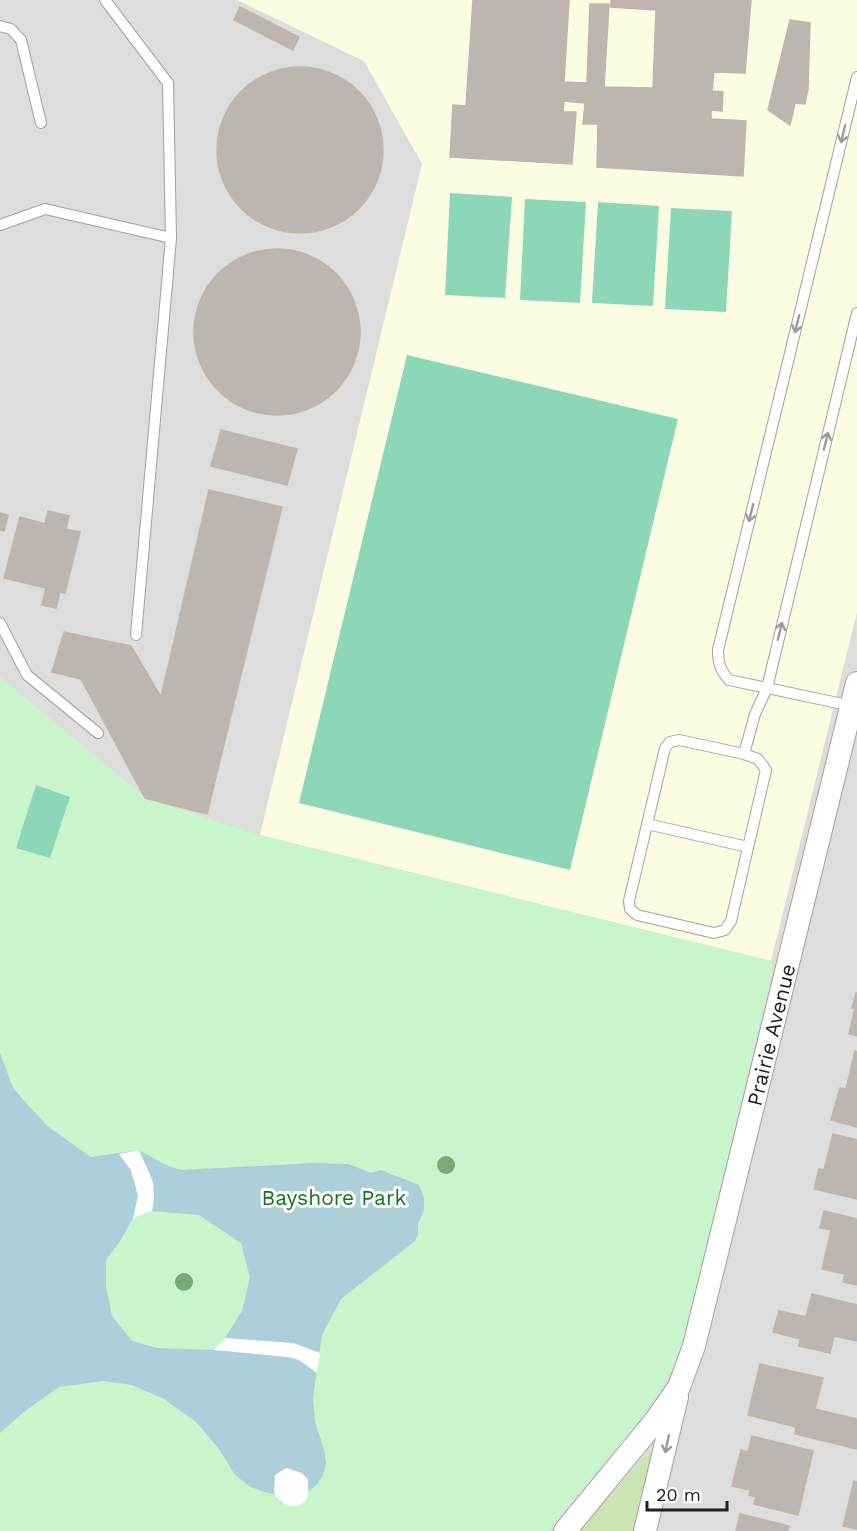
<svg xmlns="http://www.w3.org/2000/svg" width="857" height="1531" font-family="'Work Sans',sans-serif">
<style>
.residential{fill:#dedddd}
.education{fill:#fcfce3}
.grass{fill:#cce4b2}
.park{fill:#c9f5cc}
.pitch{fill:#8dd7b9}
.water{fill:#accfd9;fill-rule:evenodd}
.pier{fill:#fff}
.building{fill:#bdb6b0;stroke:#c0b4ab;stroke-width:1.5}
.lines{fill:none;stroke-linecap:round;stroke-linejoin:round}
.service-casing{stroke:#a1a1a1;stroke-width:12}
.minor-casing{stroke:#a1a1a1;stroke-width:24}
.service{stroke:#fff;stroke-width:10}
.minor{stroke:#fff;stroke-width:22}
.tree{fill:#78ab77}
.oneway{stroke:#9b9b9b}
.labels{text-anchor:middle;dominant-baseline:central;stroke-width:6;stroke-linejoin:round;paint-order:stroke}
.street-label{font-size:21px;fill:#202020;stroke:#fff}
.park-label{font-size:21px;fill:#16751c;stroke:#fff}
</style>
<rect width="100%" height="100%" fill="#efece7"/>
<!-- residential -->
<rect class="residential" x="0" y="0" width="857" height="1531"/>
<!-- education -->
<path class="education" d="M237 0H857V612L771 961 260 835 422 164 364 61Z"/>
<!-- grass -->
<path class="grass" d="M648 1452H653L637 1531H579Z"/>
<!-- park -->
<path class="park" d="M0 677 147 799 260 835 771 961 774 966 690 1316 674 1366 659 1393 625 1439 548 1531H0Z"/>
<!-- pitch -->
<g class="pitch">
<path d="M450 193 512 197 505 298 445 295Z"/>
<path d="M525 199 586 202 580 303 520 300Z"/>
<path d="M598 202 659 206 653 306 592 303Z"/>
<path d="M671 208 732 211 726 312 665 309Z"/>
<path d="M407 355 678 419 570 870 299 803Z"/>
<path d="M36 785 70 797 50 858 16 848Z"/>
</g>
<!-- water -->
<path class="water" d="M0 1053 13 1088 47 1126 91 1157 139 1150 168 1166 182 1170 314 1163 348 1164 371 1173 381 1170 419 1185 424 1198V1210L418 1224V1235L415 1241 341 1299 322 1335 313 1398 315 1422 324 1449 326 1463 323 1475 316 1486 299 1496 284 1497 261 1491 249 1486 235 1475 219 1449 196 1422 164 1399 132 1385 104 1381 59 1387 25 1411 0 1433ZM152 1211 199 1215 241 1243 250 1277 242 1311 225 1338 214 1350 157 1348 132 1341 112 1316 106 1286V1260L120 1241 133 1218Z"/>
<!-- pier -->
<g class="pier">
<path d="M139 1150 153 1182 154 1198 152 1211 133 1218 138 1196 131 1170 119 1154Z"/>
<path d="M225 1338 293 1343 320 1353 317 1373 299 1360 288 1357 214 1350Z"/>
<path d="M286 1468 302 1473 308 1480V1496L304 1502 298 1506 286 1505 276 1497 274 1492 275 1475Z"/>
</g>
<!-- building -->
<g class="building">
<path d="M473 0H569L564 82 587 83 590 4H609L604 87 653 88 656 10 611 7V0H751L745 73 714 72 712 91 723 92 722 111 711 110V119L746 121 743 176 597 167 598 124H583L585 103 564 101 563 112H576L572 164 450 157 453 105 466 106Z"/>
<path d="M240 7 299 37 293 50 234 20Z"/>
<path d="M790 20 810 23 808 89 805 104 795 103 790 125 768 110Z"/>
<circle cx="300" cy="150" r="83"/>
<circle cx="277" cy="332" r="83"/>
<path d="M221 430 297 449 287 485 211 466Z"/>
<path d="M209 490 282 507 207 814 145 798 81 679 52 672 64 632 131 646 161 697Z"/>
<path d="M48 511 69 516 66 529 80 532 65 593 60 592 56 608 42 605 46 588 4 578 20 517 45 524Z"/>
<path d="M0 513 8 515 4 531 0 530Z"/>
<path d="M856 993H857V1036L849 1034 855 1008H852Z"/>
<path d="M855 1051 857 1052V1127L831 1120 840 1088 846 1089Z"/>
<path d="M833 1134 857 1140V1199L814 1189 819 1169 824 1170Z"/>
<path d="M824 1211 857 1219V1285L843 1282 845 1274 822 1269 831 1230 820 1228Z"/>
<path d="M812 1294 857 1305V1341L834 1336 830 1353 799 1346 800 1339 773 1332 779 1311 806 1317Z"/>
<path d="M760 1364 823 1378 815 1409 857 1419V1449L795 1434 796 1427 748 1415Z"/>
<path d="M752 1436 813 1451 798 1515 754 1504 756 1497 749 1495 750 1490 732 1486 741 1450 748 1452Z"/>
<path d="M854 1481 857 1482V1529L843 1526Z"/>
<path d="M740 1514 789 1526 788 1531H736Z"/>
</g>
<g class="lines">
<!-- service casing -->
<g class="service-casing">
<g id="service">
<path d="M105 0 168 83 171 238 136 635"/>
<path d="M0 26 11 29 21 40 41 123"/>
<path d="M0 225 45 209 171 238"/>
<path d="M0 623 27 675 98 733"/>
<path d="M852 706 729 680C720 670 718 663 718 650L857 77"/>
<path d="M744 754 679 740 670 742 665 748 629 901 630 909 637 915 714 933 725 930 731 921 766 770 758 759 744 754 755 714 767 688 857 313"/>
<path d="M647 824 748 847"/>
</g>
</g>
<!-- minor casing -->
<g class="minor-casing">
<g id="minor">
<path id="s1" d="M565 1531 656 1420 679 1387 694 1346 857 683"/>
<path d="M645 1531 677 1397"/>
</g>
</g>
<!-- service -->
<use href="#service" class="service"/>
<!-- minor -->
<use href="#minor" class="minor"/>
</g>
<!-- trees -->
<g class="tree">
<circle cx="446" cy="1165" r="9"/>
<circle cx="184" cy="1282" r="9"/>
</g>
<!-- one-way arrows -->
<defs><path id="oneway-shaft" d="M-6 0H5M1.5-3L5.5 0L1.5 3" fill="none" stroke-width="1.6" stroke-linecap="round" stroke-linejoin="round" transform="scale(1.5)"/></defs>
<g class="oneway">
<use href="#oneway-shaft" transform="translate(843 134) rotate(104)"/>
<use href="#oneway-shaft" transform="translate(797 324) rotate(104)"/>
<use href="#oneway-shaft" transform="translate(826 441) rotate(-76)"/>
<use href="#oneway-shaft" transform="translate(751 513) rotate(104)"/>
<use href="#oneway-shaft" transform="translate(780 631) rotate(-76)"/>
<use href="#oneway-shaft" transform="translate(667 1444) rotate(102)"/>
</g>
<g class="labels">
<!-- street labels -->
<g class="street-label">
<text stroke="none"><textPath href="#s1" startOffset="548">Prairie Avenue</textPath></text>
</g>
<!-- park labels -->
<g class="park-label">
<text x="334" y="1197">Bayshore Park</text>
</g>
</g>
<!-- scale -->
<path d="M647 1501v9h80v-9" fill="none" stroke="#202020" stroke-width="3"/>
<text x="656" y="1501" font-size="18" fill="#202020" stroke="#ffffff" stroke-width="4.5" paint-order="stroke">20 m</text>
</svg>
